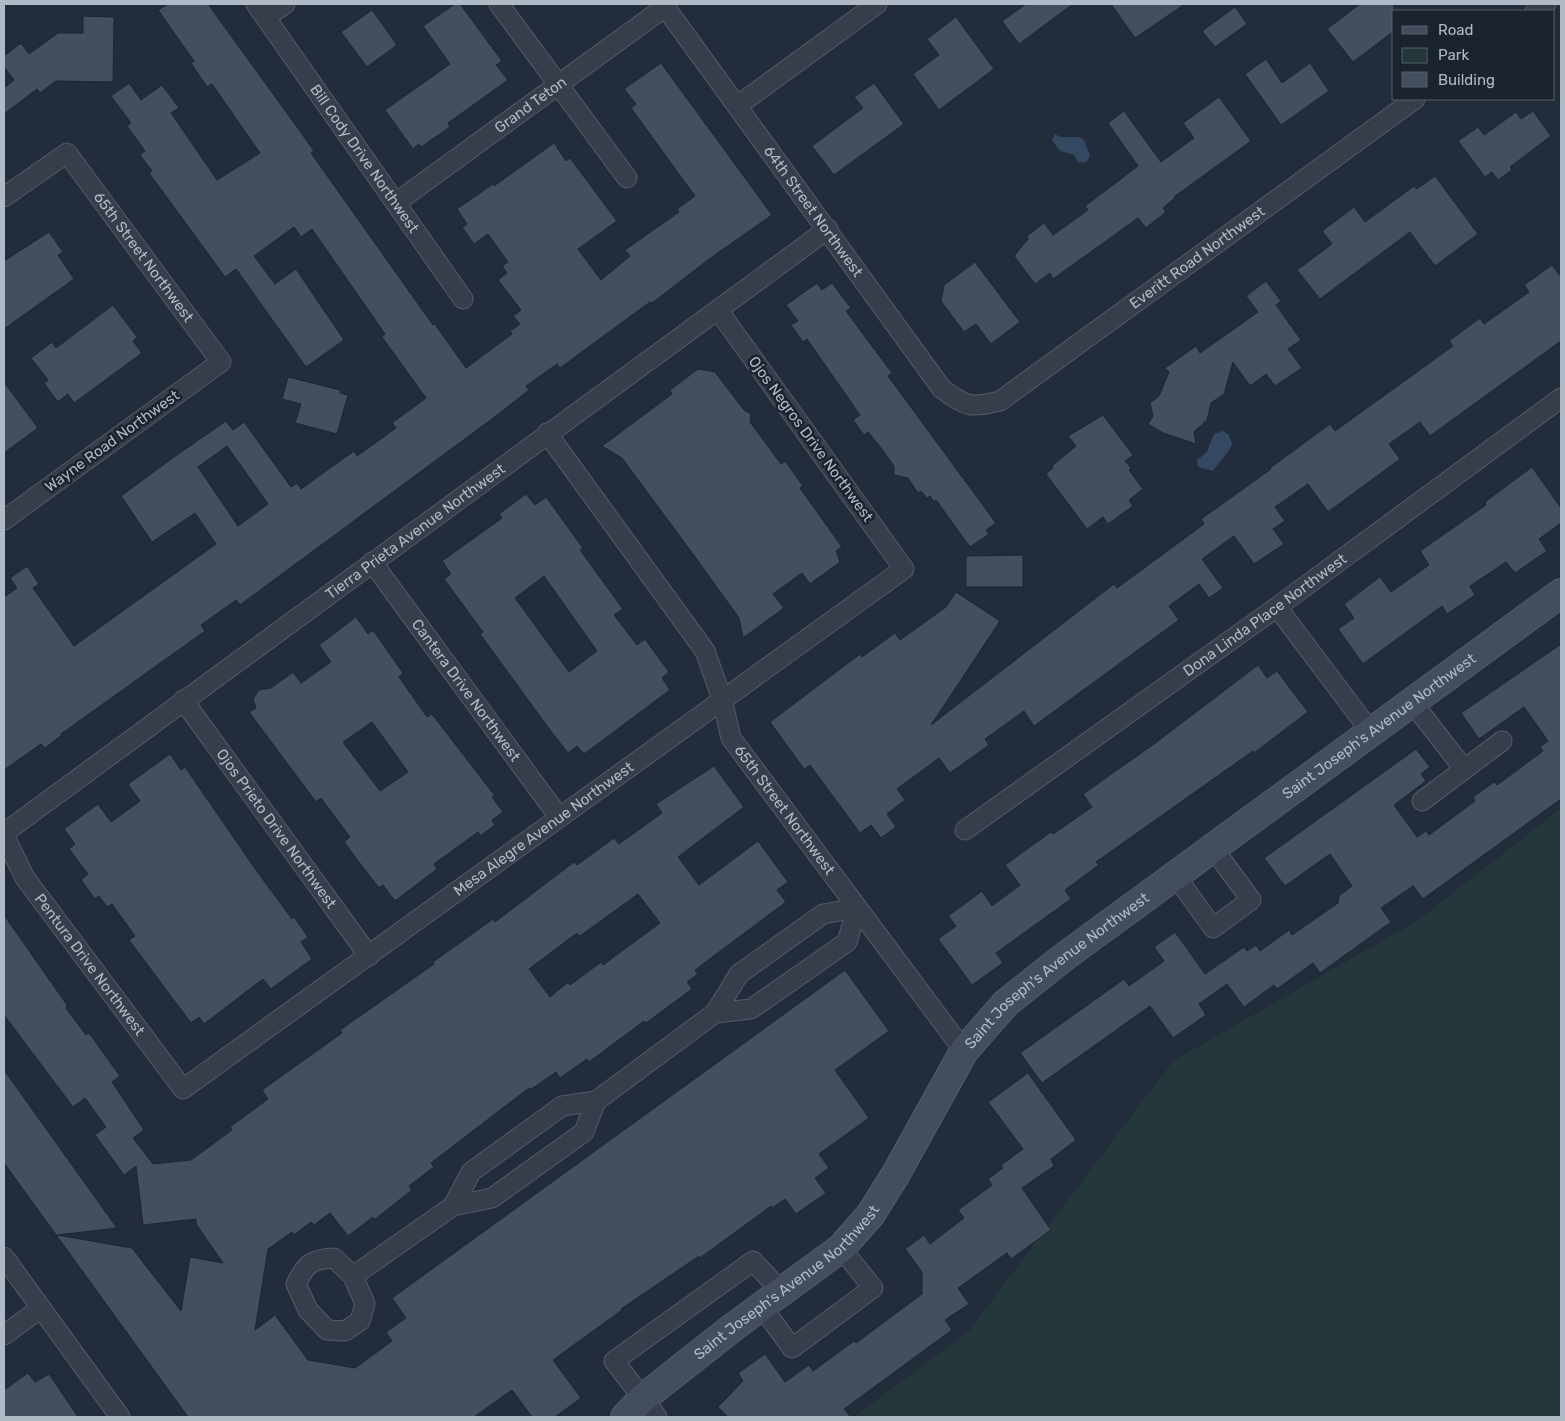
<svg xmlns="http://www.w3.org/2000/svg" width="1565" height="1421" font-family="Rubik,sans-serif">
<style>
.green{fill:#24383b}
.water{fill:#354861}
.building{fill:#434f5e;stroke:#1d2531;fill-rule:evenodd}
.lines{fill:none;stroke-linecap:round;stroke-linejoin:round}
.street-casing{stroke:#535c68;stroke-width:21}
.secondary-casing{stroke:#535c68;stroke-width:30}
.street{stroke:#353e4a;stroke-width:19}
.secondary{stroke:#434d5d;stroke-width:28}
.labels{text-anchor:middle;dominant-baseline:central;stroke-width:5;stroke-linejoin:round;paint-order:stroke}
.street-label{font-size:15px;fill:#b0b9c6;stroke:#1b232e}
</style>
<rect width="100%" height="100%" fill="#222c3a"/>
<!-- green -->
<path class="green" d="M1561 808V1417H854L968 1332 1173 1061 1417 921Z"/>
<!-- water -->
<g class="water">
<path d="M1055 134 1060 137H1080L1084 140 1090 155 1088 160 1084 163 1078 162 1074 155 1060 151 1052 140Z"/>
<path d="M1222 431 1228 434 1232 443C1229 454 1220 460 1213 471L1198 467 1197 460 1207 452 1214 434Z"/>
</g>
<!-- building -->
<g class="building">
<path d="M168 4H208L297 127 314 151 311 153 433 325 434 323 466 368 512 334 510 331 520 324 513 316 521 310 498 280 507 273 502 266 508 262 488 234 474 244 462 227 467 224 457 209 493 184 494 186 554 143 566 161 570 158 617 221 578 249 601 280 630 256 625 250 679 212 677 209 695 196 631 108 636 104 624 89 661 63 772 215 712 257 652 303 650 302 560 368 557 364 526 386 529 390 500 413 240 605 236 600 201 625 205 631 61 734 62 735 45 748 41 744 4 770V597L17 588 10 578 27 566 39 584 33 588 74 646 216 544 195 513 152 542 121 496 174 457 226 421 233 430 244 422 291 487 297 483 301 489 354 451 357 456 396 428 392 423 426 398 382 337 385 334 312 229 301 237 294 227 254 256 275 284 296 269 344 340 306 367 236 269 225 277 149 173 152 171 140 155 145 151 127 126 131 123 111 96 129 83 141 100 162 85 179 108 171 113 217 180 260 153 212 84 207 87 191 63 194 61 158 10ZM227 446 268 504 238 526 198 467Z"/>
<path d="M455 4H460L502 61 496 65 508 80 448 123 450 127 421 147 419 144 413 149 385 110 450 64 423 26Z"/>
<path d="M1026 4H1073L1019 44 1002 21Z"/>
<path d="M1111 4H1185L1135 38Z"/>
<path d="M1360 4H1394V31L1353 62 1327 29Z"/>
<path d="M1235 7 1247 24 1215 47 1202 31Z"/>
<path d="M372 10 397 45 367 67 341 32Z"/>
<path d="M83 16 114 17 113 82 56 81 40 93 37 89 4 114V88L14 80 4 67V56L21 43 29 54 58 33H83Z"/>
<path d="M956 17 994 69 939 110 913 74 939 55 927 39Z"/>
<path d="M1266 59 1282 83 1310 63 1329 91 1281 125 1245 74Z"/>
<path d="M874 83 904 124 834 175 812 146 863 108 854 97Z"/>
<path d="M1219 97 1251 141 1174 197 1175 198 1163 208 1166 212 1146 228 1138 218 1053 279 1050 273 1035 284 1014 256 1028 239 1027 236 1044 223 1053 235 1088 210 1085 206 1138 166 1108 123 1124 111 1161 162 1194 138 1183 123Z"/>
<path d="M1533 111 1551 136 1510 167 1512 170 1498 180 1492 172 1485 177 1458 141 1478 127 1484 135 1516 112 1521 119Z"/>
<path d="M1435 176 1478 234 1435 266 1410 232 1320 299 1297 270 1332 244 1322 231 1354 207 1365 222 1414 186 1417 189Z"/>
<path d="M49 232 63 252 58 255 74 279 4 329V261Z"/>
<path d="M975 262 1020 322 991 344 976 324 964 332 941 301 944 285Z"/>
<path d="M1552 265 1561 277V341L1430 436 1420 422 1389 444 1400 459 1328 512 1308 484 1275 507 1285 521 1273 529 1284 544 1254 564 1234 536 1202 559 1223 588 1209 598 1199 584 1169 606 1179 620 1034 726 1024 711 985 739 989 745 950 773 939 758 897 789 905 800 887 814 896 827 881 838 871 825 860 833 810 765 804 769 770 722 860 654 862 657 895 633 900 640 946 607 956 592 1000 621 931 725 1114 584 1117 588 1204 524 1201 519 1271 469 1270 468 1330 424 1335 431 1453 346 1449 341 1480 318 1484 324 1529 292 1524 285Z"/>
<path d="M1266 281 1281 301 1276 305 1301 340 1288 349 1302 368 1275 386 1266 374 1250 386 1233 362 1224 394 1211 403 1207 420 1194 432 1196 444 1163 433 1148 424 1153 416 1150 403 1159 396 1169 372 1165 368 1196 346 1200 353 1258 312 1246 296Z"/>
<path d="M817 283 822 290 832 283 851 308 846 311 892 373 888 376 996 523 986 530 989 534 970 547 936 500 934 502 930 496 927 498 921 491 918 493 908 478 894 475V466L881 448 868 432 864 435 853 420 860 415 807 339 803 342 791 325 798 321 786 305Z"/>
<path d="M113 305 137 337 133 341 142 353 74 403 68 394 58 402 44 383 48 380 31 358 52 342 56 348Z"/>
<path d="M698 369 715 372 744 410 751 414 750 422 781 464 785 461 803 486 800 488 842 547 836 551 840 562 810 584 802 573 773 594 784 608 743 638 739 618 701 565 622 458 602 446 672 394 670 390Z"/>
<path d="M288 377 340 390V393L348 395 337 434 295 423 301 404 282 399Z"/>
<path d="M4 382 38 428 4 453Z"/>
<path d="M1103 415 1133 455 1125 461 1131 468 1129 470 1143 489 1129 500 1133 506 1108 524 1103 517 1087 529 1046 474 1053 468 1052 466 1076 446 1068 436Z"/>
<path d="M1532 467 1561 508V523L1539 539 1547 551 1515 573 1506 562 1470 586 1475 595 1447 614 1442 606 1363 664 1338 629 1354 618 1344 604 1380 577 1391 592 1429 565 1420 551 1486 505 1485 502Z"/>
<path d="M526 494 535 505 546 497 583 548 580 550 623 609 614 615 637 645 645 639 669 672 662 678 670 690 584 754 577 746 568 753 550 730 480 634 483 632 444 579 451 574 442 561 502 518 499 514ZM544 576 597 651 569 672 515 598Z"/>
<path d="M1023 555V587H966V556Z"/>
<path d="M356 617 368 634 373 630 403 673 399 677 427 717 432 714 495 796 492 797 503 812 492 820 495 825 480 836 478 832 434 864 437 869 395 901 383 885 379 888 359 862 344 842 350 837 321 798 316 802 249 712 256 708 253 699 259 690 271 688 293 672 301 683 331 662 319 645ZM372 722 408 772 380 791 343 742Z"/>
<path d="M1561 644V799L1423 899 1413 886 1381 908 1391 922 1320 973 1313 963 1277 989 1274 985 1244 1007 1227 984 1199 1004 1206 1015 1173 1038 1150 1006 1042 1083 1020 1053 1124 979 1129 986 1164 961 1154 947 1175 932 1205 974 1244 947 1247 951 1256 945 1260 951 1289 930 1292 935 1338 903 1339 896 1352 886 1330 854 1285 886 1264 858 1416 749 1430 767 1421 774 1426 781 1394 805 1417 837 1426 831 1429 835 1475 801 1473 797 1494 782 1497 785 1543 751 1540 747 1548 741 1524 707 1479 739 1461 713Z"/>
<path d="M1258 665 1267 678 1277 671 1308 712 1254 753 1253 751 1096 862 1099 865 1065 890 1071 899 996 953 1003 963 972 985 938 939 956 926 948 916 982 891 992 906 1020 885 1005 865 1051 832 1053 834 1092 807 1083 794 1154 744Z"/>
<path d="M170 754 181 770 185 767 256 870 292 919 294 917 308 937 301 942 312 959 271 989 263 979 204 1024 199 1017 191 1023 129 940 135 936 112 904 107 907 99 896 95 899 81 880 88 874 69 849 75 844 64 829 98 804 111 822 140 801 128 784Z"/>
<path d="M714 766 744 807 678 857 699 885 758 841 788 882 777 890 786 902 695 970 698 974 687 982 692 989 646 1023 644 1021 589 1062 587 1059 560 1078 556 1072 530 1090 529 1088 431 1163 434 1167 409 1186 412 1190 374 1220 373 1217 348 1236 330 1213 314 1225 311 1222 294 1235 292 1232 268 1249 255 1330 275 1315 308 1360 355 1368 392 1341 386 1332 406 1318 392 1298 845 970 889 1031 835 1070 869 1118 819 1154 829 1168 815 1178 826 1193 796 1214 785 1199 772 1208 771 1206 700 1258 699 1256 621 1309 622 1310 553 1360 581 1398 555 1417H532L512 1390 474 1417H188L4 1163V1070L117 1228 57 1235 132 1248 181 1311 190 1257 223 1263 196 1224V1219L143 1225 136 1166 124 1175 95 1135 106 1127 85 1098 73 1107 4 1015V915L67 1005 66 1008 86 1035 89 1033 120 1076 112 1082 144 1130 133 1138 153 1164 191 1160 232 1130 230 1127 268 1099 262 1090 342 1033 340 1030 434 964 433 962 493 919 495 922 574 862 577 865 614 838 619 844 662 813 656 804ZM638 894 660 923 603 965 601 962 570 985 568 982 550 997 529 969 577 933 580 936Z"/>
<path d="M1028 1073 1076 1140 1051 1159 1054 1166 1022 1188 1051 1230 1011 1259 1007 1253 958 1288 969 1304 945 1320 952 1330 844 1409 851 1417H728L718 1407 743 1381 738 1373 765 1354 785 1382 809 1365 813 1371 854 1341 856 1343 922 1294V1272L905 1249 924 1235 930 1244 964 1218 958 1210 992 1185 988 1179 1003 1168 1001 1165 1023 1149 988 1102Z"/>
<path d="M28 1373 35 1382 49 1374 78 1417H4V1390Z"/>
</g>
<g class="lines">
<!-- street casing -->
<g class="street-casing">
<g id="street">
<path id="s1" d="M256 4 463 299"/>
<path d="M499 4 627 178"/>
<path id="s2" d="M663 4 942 389C967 407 970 408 1000 401L1415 99"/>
<path d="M1535 11 1546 4"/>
<path d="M266 17 285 4"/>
<path d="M737 106 877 4"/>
<path id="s3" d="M4 197 67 153 221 362 4 520"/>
<path id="s4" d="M397 202 665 7"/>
<path id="s5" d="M547 433 705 651 722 699 731 738 964 1051"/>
<path id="s6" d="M372 562 559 817"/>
<path d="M1277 607 1371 732"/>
<path id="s7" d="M183 700 369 956"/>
<path d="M1412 702 1464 769"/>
<path d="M1422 801 1502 741"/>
<path id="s8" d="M965 830 1277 607 1561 398"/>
<path id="s9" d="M4 833 828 229"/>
<path id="s10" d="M4 835 25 878 183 1089 904 569 718 310"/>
<path d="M1175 875 1213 928 1251 900 1213 848"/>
<path d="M453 1206 471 1172 562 1106 596 1101 715 1013 739 974 823 914 857 908 847 942 751 1009 715 1013"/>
<path d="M4 1257 120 1417"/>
<path d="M334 1258 353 1276 365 1304 360 1321 345 1331 327 1330 308 1310 296 1284C306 1264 311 1259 334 1258Z"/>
<path d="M353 1276 453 1206 492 1198 584 1132 596 1101"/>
<path d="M762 1307 792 1348 873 1288 841 1248"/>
<path d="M4 1335 41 1308"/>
<path d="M657 1417 614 1361 753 1261 782 1292"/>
</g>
</g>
<!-- secondary casing -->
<g class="secondary-casing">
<g id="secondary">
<path id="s11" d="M625 1417 642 1399 732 1328 841 1248 871 1214 897 1172 964 1051 1006 1003 1064 957 1561 593"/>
</g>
</g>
<!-- street -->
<use href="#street" class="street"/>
<!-- secondary -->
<use href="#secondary" class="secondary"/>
</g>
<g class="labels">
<!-- street labels -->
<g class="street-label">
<text stroke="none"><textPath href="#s4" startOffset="165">Grand Teton</textPath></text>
<text stroke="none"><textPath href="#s1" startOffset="189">Bill Cody Drive Northwest</textPath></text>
<text stroke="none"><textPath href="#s2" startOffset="256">64th Street Northwest</textPath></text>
<text stroke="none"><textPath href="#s3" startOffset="206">65th Street Northwest</textPath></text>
<text stroke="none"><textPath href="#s2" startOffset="782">Everitt Road Northwest</textPath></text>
<text transform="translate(811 439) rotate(54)">Ojos Negros Drive Northwest</text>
<text transform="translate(112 441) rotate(-36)">Wayne Road Northwest</text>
<text stroke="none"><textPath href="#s9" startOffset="510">Tierra Prieta Avenue Northwest</textPath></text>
<text stroke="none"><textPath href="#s8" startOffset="369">Dona Linda Place Northwest</textPath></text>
<text stroke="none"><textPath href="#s6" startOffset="159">Cantera Drive Northwest</textPath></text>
<text stroke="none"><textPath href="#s11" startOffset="1036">Saint Joseph's Avenue Northwest</textPath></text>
<text stroke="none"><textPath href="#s5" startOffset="450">65th Street Northwest</textPath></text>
<text stroke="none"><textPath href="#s7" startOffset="159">Ojos Prieto Drive Northwest</textPath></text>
<text stroke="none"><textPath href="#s10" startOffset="756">Mesa Alegre Avenue Northwest</textPath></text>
<text stroke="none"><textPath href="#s10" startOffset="156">Pentura Drive Northwest</textPath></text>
<text stroke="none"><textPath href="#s11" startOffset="631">Saint Joseph's Avenue Northwest</textPath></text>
<text stroke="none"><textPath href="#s11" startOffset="211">Saint Joseph's Avenue Northwest</textPath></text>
</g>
</g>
<!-- border -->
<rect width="1565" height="1421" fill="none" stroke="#b0b9c6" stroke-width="10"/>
<!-- legend -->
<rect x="1392" y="10" width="162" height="90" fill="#1b232e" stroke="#575f6b"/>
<rect x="1402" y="26" width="25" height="8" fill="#434d5d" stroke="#575f6b"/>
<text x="1438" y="35" font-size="15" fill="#b0b9c6">Road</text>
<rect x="1402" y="48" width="25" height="15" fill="#24383b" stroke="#575f6b"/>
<text x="1438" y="60" font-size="15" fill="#b0b9c6">Park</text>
<rect x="1402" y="72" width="25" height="15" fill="#434f5e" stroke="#575f6b"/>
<text x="1438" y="85" font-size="15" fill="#b0b9c6">Building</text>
</svg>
